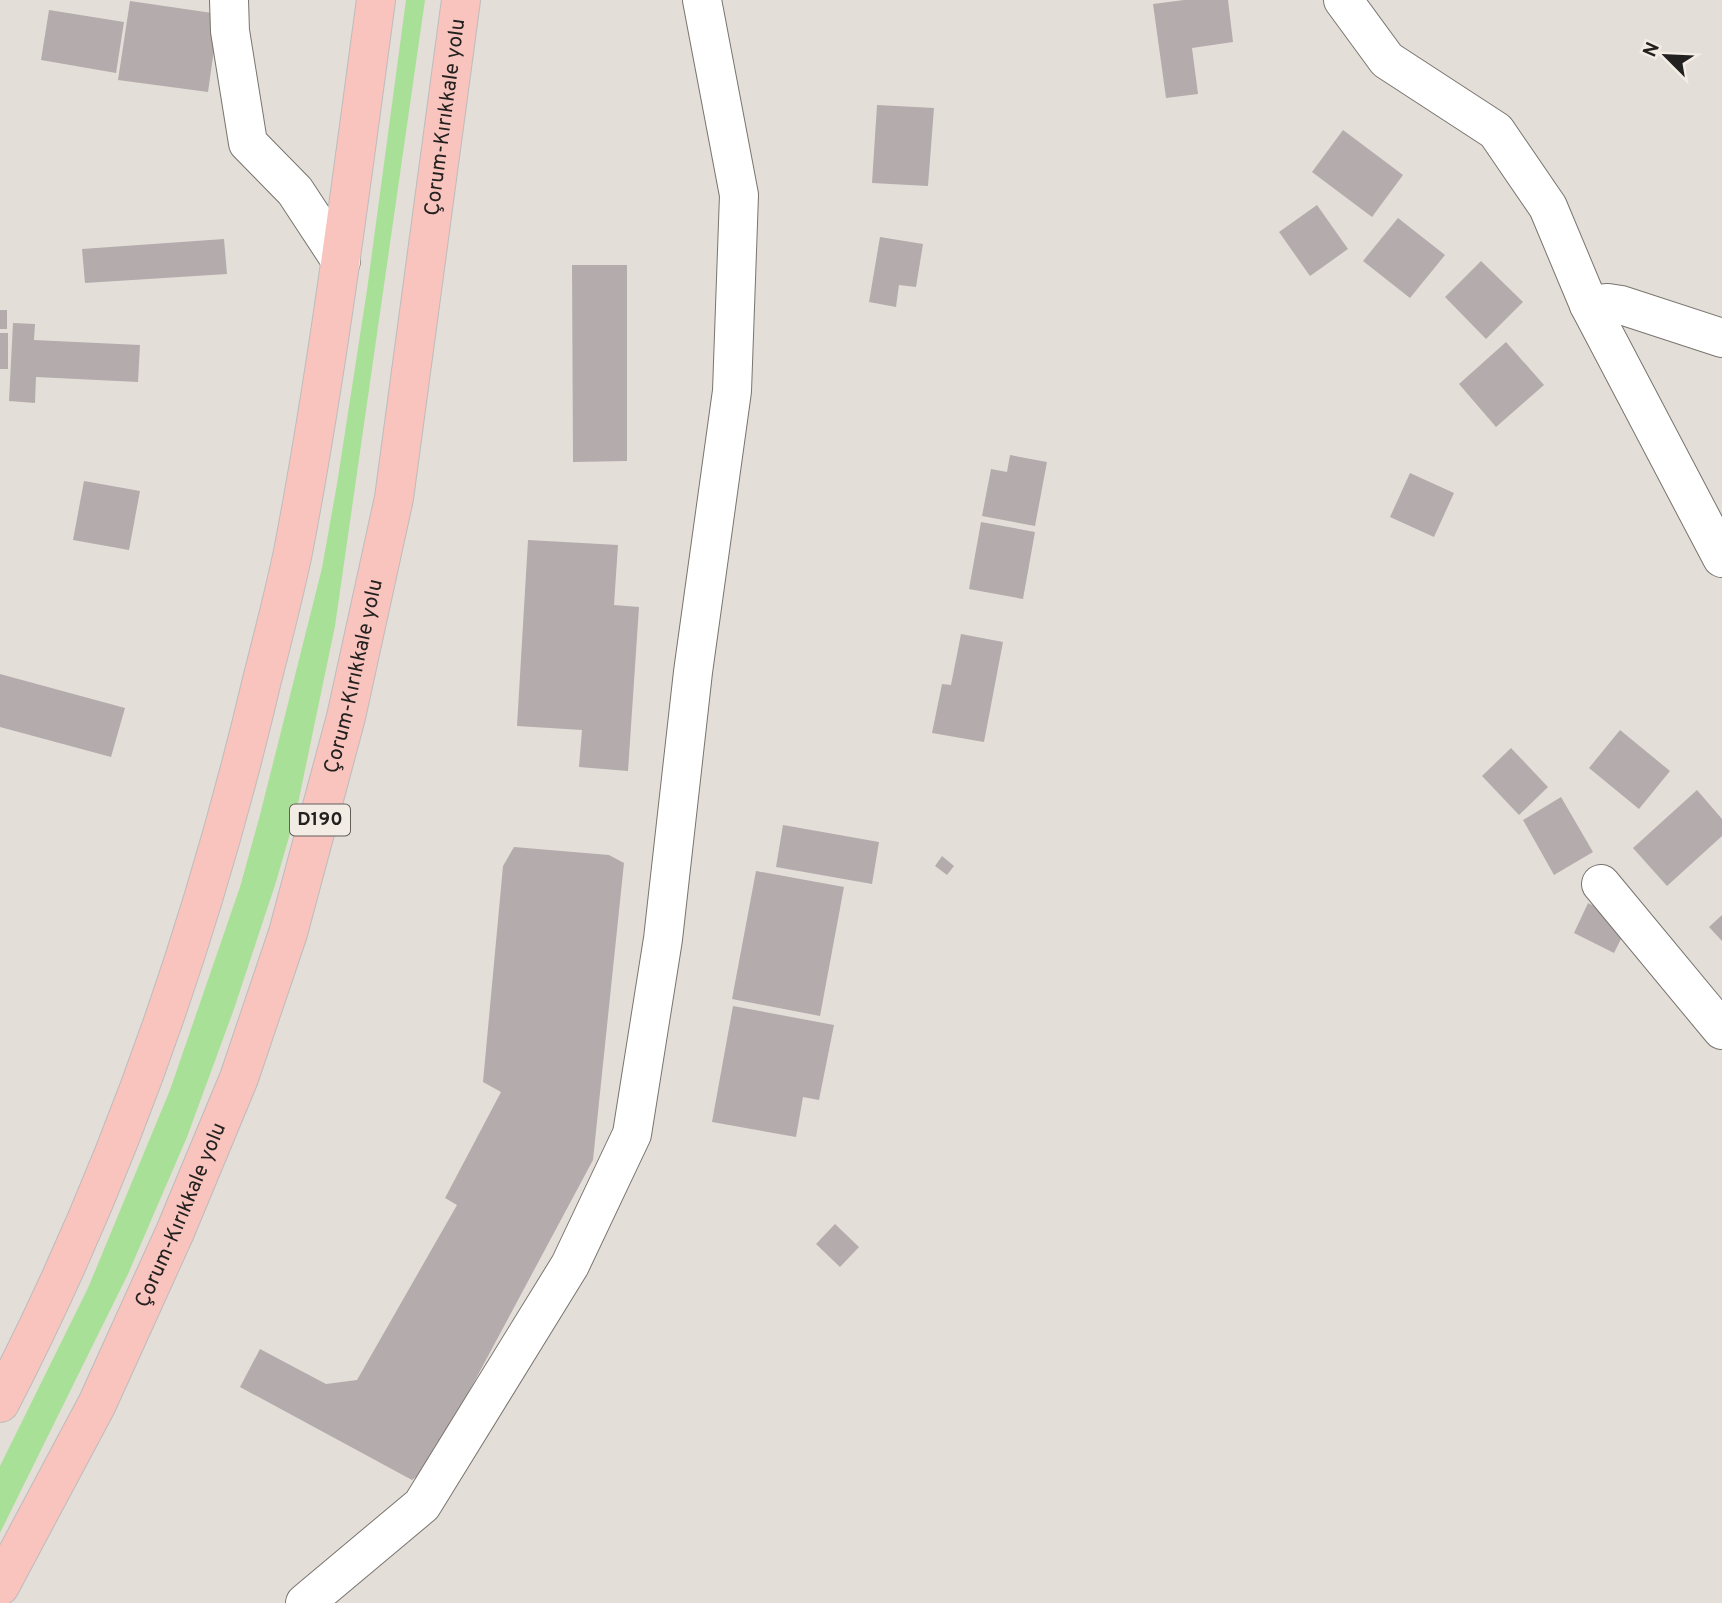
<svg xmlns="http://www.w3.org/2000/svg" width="1722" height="1603" font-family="Overpass,sans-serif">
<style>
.green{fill:#a8e097}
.building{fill:#b4abad}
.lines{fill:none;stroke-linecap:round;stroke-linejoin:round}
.minor-casing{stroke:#79746e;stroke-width:40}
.highway-casing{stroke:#bdbcbc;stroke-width:40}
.minor{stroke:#fff;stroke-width:38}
.highway{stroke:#f9c3be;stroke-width:38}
.labels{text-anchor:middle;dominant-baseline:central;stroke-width:5;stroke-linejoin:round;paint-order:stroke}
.shield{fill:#f2ece5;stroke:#615e5a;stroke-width:2}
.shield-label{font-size:19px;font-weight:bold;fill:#23211f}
.street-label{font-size:21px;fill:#23211f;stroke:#f2ece5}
</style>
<rect width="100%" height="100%" fill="#e4ded8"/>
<!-- green -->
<path class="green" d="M406 0H425L335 626 296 813 276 882 234 1009 187 1137 128 1274 0 1533V1466L88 1288 170 1090 240 887 260 815 322 568 337 484 367 290Z"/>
<!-- building -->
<g class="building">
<path d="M1184 0H1228L1233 42 1192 48 1198 94 1166 98 1153 4Z"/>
<path d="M130 1 219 14 208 92 118 80Z"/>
<path d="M49 10 124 22 116 73 41 60Z"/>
<path d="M877 105 934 108 928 186 872 183Z"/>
<path d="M1343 130 1403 175 1372 217 1312 172Z"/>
<path d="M1317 205 1348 249 1310 276 1279 232Z"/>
<path d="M1398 218 1445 255 1410 298 1363 261Z"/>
<path d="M880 237 923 244 916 287 899 285 896 307 869 302Z"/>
<path d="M224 239 227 274 85 283 82 249Z"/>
<path d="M1481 261 1523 302 1486 339 1445 297Z"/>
<path d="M572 265H627V461L573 462Z"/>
<rect x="0" y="310" width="7" height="19"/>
<path d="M13 323 35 324 34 340 140 345 138 382 36 377 35 403 9 401Z"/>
<rect x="0" y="333" width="8" height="36"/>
<path d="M1506 342 1544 385 1496 427 1459 384Z"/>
<path d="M1010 455 1047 462 1035 526 982 516 991 469 1007 472Z"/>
<path d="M1410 473 1454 493 1434 537 1390 517Z"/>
<path d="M84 481 140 491 129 550 73 540Z"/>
<path d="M981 522 1035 532 1023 599 969 589Z"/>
<path d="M528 540 618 545 614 605 639 607 628 771 579 767 582 730 517 726Z"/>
<path d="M961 634 1003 642 984 742 932 733 942 684 951 685Z"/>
<path d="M0 674 125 708 111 757 0 727Z"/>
<path d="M1620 730 1670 771 1639 809 1589 768Z"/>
<path d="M1511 748 1548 787 1519 815 1482 776Z"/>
<path d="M1697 790 1722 819V836L1667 886 1633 848Z"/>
<path d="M1561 797 1593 852 1554 875 1523 820Z"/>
<path d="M783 825 879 842 872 884 776 867Z"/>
<path d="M514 847 609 855 624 863 593 1160 428 1468 412 1480 240 1387 260 1349 326 1384 357 1380 457 1205 445 1198 501 1092 483 1082 503 866Z"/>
<path d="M942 856 954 866 947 875 935 866Z"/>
<path d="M756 871 844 887 820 1016 732 999Z"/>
<path d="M1588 903 1629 923 1614 953 1574 933Z"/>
<path d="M1722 915V941L1709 927Z"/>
<path d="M733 1006 834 1025 819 1100 803 1097 796 1137 712 1122Z"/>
<path d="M835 1224 859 1247 840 1267 816 1244Z"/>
</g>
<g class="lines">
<!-- minor casing -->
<g class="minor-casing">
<g id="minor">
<path d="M229 0 230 31 248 143 295 191 341 261"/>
<path d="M1343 0 1387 60 1496 131 1548 207 1589 305 1722 558"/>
<path d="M1589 305 1608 303 1621 305 1722 338"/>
<path d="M1601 884 1722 1030"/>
<path d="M305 1603 422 1505 570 1265 632 1134 663 939 693 672 732 391 739 195 702 0"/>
</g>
</g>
<!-- highway casing -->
<g class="highway-casing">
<g id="highway">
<path d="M0 1403C118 1175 203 930 262 680 273 637 284 595 293 552 328 369 351 184 376 0"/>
<path id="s1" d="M0 1586 97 1404 175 1232 239 1078 288 933 346 717 394 498 461 0"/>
</g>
</g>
<!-- minor -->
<use href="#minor" class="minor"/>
<!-- highway -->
<use href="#highway" class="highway"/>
</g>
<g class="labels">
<!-- shield labels -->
<rect class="shield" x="290" y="804.5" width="60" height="31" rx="5"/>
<g class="shield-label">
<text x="320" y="820">D190</text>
</g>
<!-- street labels -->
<g class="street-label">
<text stroke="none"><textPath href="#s1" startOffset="1547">Çorum-Kırıkkale yolu</textPath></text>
<text stroke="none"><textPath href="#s1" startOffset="980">Çorum-Kırıkkale yolu</textPath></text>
<text stroke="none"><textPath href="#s1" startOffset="413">Çorum-Kırıkkale yolu</textPath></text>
</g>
</g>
<!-- north arrow -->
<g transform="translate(1666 56) rotate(294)" stroke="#f2ece5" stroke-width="5" paint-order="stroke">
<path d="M0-5L12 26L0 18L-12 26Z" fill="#23211f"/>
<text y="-10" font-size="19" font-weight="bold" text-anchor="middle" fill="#23211f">N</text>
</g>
</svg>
